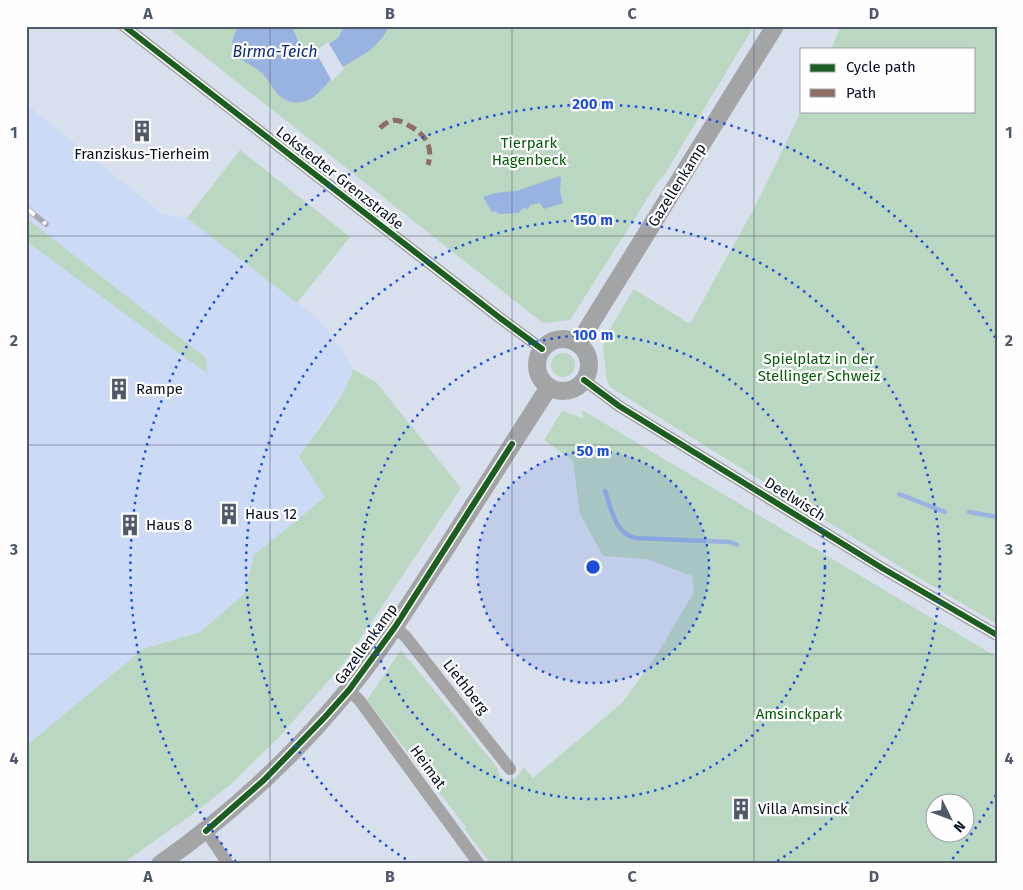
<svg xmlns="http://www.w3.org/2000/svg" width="1023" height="890" font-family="'Fira Sans',sans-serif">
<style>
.built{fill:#ccdaf5}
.green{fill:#bad7c1;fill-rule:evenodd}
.water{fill:#98b2e2}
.pier{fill:#d9e0ed}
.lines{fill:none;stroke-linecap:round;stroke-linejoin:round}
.stream{stroke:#98b2e2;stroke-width:4.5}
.street{stroke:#a5a4a4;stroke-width:12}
.secondary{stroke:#a3a4a6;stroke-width:18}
.rail-casing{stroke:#a5a9ae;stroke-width:5.5}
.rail{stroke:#fefefe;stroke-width:4;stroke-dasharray:11;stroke-linecap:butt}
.quiet{stroke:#8d6e63;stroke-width:5;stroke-dasharray:10 5;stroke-linecap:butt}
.cycleway-casing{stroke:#fefefe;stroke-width:9}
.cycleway{stroke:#1b5e20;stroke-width:6}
.grid{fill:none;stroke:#50596a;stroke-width:1;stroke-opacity:0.55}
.ring{fill:none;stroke:#1d4ed8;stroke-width:2.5;stroke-dasharray:2.5 5}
.labels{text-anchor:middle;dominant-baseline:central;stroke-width:4.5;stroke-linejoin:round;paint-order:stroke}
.park-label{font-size:15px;fill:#075b0a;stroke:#fefefe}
.poi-label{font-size:15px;fill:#071124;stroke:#fefefe;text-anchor:start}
.street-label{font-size:15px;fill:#071124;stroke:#fefefe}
.water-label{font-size:16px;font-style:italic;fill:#0a2b75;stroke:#fefefe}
.centre{fill:#1d4ed8;stroke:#fefefe;stroke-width:2.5}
.ring-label{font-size:15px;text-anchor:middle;font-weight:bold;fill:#1d4ed8;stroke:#fefefe;stroke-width:4.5;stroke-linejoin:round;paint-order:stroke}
.neatline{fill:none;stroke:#50596a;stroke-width:2}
.grid-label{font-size:16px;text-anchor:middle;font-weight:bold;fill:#50596a}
</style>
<rect width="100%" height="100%" fill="#d9e0ed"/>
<!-- built -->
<path class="built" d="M26 104 163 214 187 218 318 318 342 349 353 369 350 380 343 394 313 434 325 497 254 555 244 594 200 632 143 649 26 746V241L163 342 205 358 26 218Z"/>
<!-- green -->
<g class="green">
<path d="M166 26H754L663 177 659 180 570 320 543 323Z"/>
<path d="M841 26H997V624L912 574 610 387 607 380 603 348 606 335 634 289 690 324 758 201 802 109V111H974V49H831Z"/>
<path d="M240 150 350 237 297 303 187 218Z"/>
<path d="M26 218 206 358 207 373 163 342 26 241Z"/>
<circle cx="563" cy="365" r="12"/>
<path d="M353 369 376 382 461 488 344 663 282 734 231 784 194 813 122 864H26V746L143 649 200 632 244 594 254 555 325 497 299 457C316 430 345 399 353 369Z"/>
<path d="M582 410 997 657V864H491L465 830 466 827 367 700 401 650 497 767C501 780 502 783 516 778L524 767 533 778 622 703 658 653 694 592 692 576 647 559 603 556 580 514 573 461 544 440 562 411 583 418ZM936 802H966V832H936Z"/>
</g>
<!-- water -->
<g class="water">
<path d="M240 26H292L302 52 308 56H313L339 37 344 26H389C378 49 364 54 344 66 329 76 320 100 301 102 296 103 289 102 286 100 276 96 270 82 263 74 255 66 242 62 236 54 229 45 233 33 240 26Z"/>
<path d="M560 176 561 179 560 191 563 203 544 209 540 203 530 205 528 209 523 208 519 213 498 214 496 211 492 212 483 197 495 193 516 191Z"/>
</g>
<!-- pier -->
<path class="pier" d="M328 42 344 69 332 81 315 51Z"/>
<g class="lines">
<!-- stream -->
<g class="stream">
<path d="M605 491C612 510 614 532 635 538L730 542 737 545"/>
<path d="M899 494 945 512"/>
<path d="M969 512 997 517"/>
</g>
<!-- street -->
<g class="street">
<path d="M124 26 500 318 542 349"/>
<path d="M584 380 619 406 882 568 997 635"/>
<path d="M395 627 406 637 510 769"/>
<path d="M349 690 360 701 479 864"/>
<path d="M206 831 228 864"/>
</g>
<!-- secondary -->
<g class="secondary">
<circle cx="563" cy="365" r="26"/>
<path d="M578 344 775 26"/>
<path d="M160 864C230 815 294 756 348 690 383 648 411 601 441 556 477 499 513 443 549 387"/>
</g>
<!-- rail casing -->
<g class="rail-casing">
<path id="rail" d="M26 208 46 224"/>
</g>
<!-- rail -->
<use href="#rail" class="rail"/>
<!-- quiet -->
<path class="quiet" d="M380 128C383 125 387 122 391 121 396 119 401 121 406 124 424 133 434 145 428 165"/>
<!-- cycleway casing -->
<g class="cycleway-casing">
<g id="cycleway">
<path d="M124 26 500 318 542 349"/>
<path d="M584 380 619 406 882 568 997 635"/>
<path d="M206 831 264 780 325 717 349 690 395 627 512 444"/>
</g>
</g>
<!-- cycleway -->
<use href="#cycleway" class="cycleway"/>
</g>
<!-- grid -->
<path class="grid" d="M270 26V864M512 26V864M754 26V864M26 236H997M26 445H997M26 654H997"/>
<!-- distance rings -->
<circle cx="593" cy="567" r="116" fill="#1d4ed8" fill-opacity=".12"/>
<g class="ring">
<circle cx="593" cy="567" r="116"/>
<circle cx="593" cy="567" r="232"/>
<path d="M412 863A347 347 0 1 1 774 863"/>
<path d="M996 795A463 463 0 0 1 950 862M236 862A463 463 0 1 1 996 339"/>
</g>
<!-- icons -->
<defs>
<g id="building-bare" transform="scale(1.725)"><path d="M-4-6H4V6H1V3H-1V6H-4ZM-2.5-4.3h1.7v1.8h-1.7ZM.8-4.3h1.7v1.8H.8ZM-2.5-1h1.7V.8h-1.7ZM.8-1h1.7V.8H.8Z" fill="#50596a" stroke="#fefefe" stroke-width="2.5" paint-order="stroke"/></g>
</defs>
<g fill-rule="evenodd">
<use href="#building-bare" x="142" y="131"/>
<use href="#building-bare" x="119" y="389"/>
<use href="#building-bare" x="229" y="514"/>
<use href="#building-bare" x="130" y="525"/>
<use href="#building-bare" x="741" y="809"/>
</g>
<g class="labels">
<!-- park labels -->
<g class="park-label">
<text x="529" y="143">Tierpark<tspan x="529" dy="17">Hagenbeck</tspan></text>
<text x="819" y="359">Spielplatz in der<tspan x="819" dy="17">Stellinger Schweiz</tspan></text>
<text x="799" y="714">Amsinckpark</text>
</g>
<!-- poi labels -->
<g class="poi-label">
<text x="142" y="154" text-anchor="middle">Franziskus-Tierheim</text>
<text x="136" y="389">Rampe</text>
<text x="245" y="514">Haus 12</text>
<text x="146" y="525">Haus 8</text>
<text x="758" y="809">Villa Amsinck</text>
</g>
<!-- street labels -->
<g class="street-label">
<text transform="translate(340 178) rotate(38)">Lokstedter Grenzstraße</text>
<text transform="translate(677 185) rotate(-58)">Gazellenkamp</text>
<text transform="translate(795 499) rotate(32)">Deelwisch</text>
<text transform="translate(366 644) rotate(-54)">Gazellenkamp</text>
<text transform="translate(466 687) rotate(52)">Liethberg</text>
<text transform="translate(428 767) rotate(54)">Heimat</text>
</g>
<!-- water labels -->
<g class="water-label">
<text x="275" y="51">Birma-Teich</text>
</g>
</g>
<circle cx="593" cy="567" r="8" class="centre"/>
<g class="ring-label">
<text x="593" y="109">200 m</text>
<text x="593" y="225">150 m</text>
<text x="593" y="340">100 m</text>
<text x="593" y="456">50 m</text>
</g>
<!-- border -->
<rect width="1023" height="890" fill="none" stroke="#fefefe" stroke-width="55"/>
<!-- legend -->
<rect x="800" y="48" width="175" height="65" fill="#fefefe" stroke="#9b9fa7"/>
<rect x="810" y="64" width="25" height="8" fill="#1b5e20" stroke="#9b9fa7"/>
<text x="846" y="72" font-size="15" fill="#071124">Cycle path</text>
<rect x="810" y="89" width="25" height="8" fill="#8d6e63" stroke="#9b9fa7"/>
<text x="846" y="98" font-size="15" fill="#071124">Path</text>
<!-- north arrow -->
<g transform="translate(950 818) rotate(132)"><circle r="24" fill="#fefefe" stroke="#9b9fa7"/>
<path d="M0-4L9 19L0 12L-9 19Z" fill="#50596a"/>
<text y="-8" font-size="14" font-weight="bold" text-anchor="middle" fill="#071124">N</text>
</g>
<rect x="28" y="28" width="968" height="834" class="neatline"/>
<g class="grid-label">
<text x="148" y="19">A</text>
<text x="390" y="19">B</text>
<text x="632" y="19">C</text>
<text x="874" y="19">D</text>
<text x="14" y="138">1</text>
<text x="1009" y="138">1</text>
<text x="14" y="346">2</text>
<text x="1009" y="346">2</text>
<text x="14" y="555">3</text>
<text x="1009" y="555">3</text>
<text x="14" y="764">4</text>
<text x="1009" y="764">4</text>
<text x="148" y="882">A</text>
<text x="390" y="882">B</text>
<text x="632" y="882">C</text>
<text x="874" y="882">D</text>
</g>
</svg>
